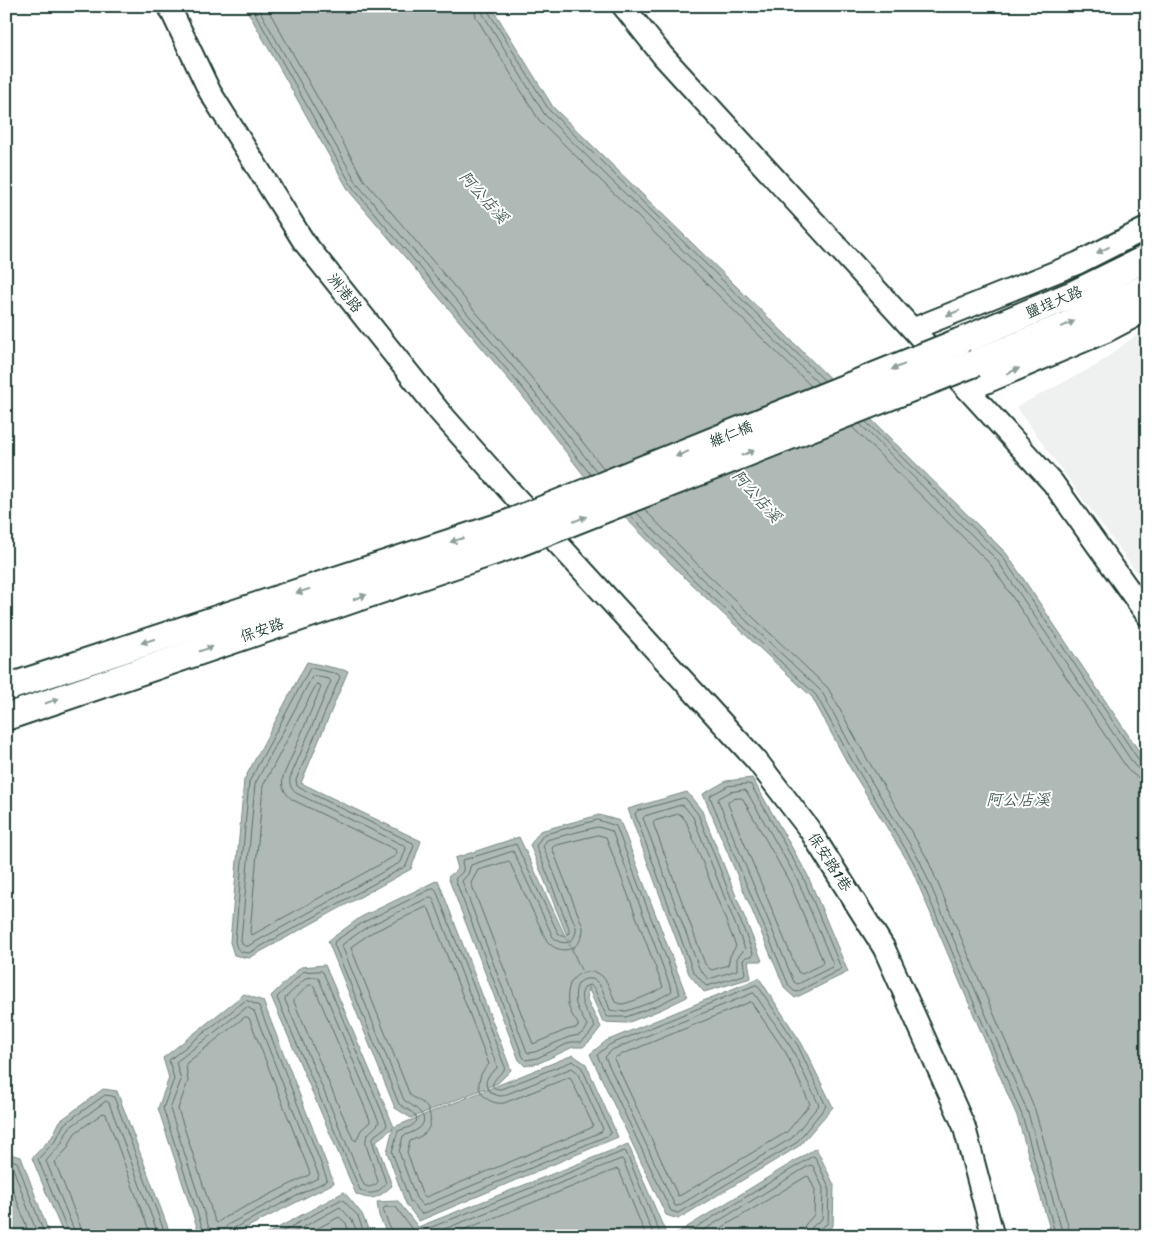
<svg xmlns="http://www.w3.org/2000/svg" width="1153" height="1242" font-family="Sriracha,'LXGW WenKai TC',sans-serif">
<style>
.built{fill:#eef1f0}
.water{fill:#afbab7;stroke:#758883}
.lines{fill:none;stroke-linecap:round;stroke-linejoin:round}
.shore{stroke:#596f68;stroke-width:1}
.minor-casing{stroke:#1f3d34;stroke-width:25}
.major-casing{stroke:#1f3d34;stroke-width:30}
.minor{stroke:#fff;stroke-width:21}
.major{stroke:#fff;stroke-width:26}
.major-bridge-casing{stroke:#1f3d34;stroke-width:30;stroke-linecap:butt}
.major-bridge{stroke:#fff;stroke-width:26}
.oneway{fill:#8f9e9a}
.labels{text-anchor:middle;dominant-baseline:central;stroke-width:4;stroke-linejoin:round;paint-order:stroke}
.street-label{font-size:15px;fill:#1f3d34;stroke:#fff}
.water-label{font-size:16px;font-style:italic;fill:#4a625b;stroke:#fff}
</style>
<rect width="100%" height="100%" fill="#fff"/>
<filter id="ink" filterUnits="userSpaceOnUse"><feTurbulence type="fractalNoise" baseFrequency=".02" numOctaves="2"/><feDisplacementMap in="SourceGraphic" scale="10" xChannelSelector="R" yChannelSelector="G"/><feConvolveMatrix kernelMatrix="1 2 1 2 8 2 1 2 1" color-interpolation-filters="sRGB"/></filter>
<g filter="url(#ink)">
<!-- built -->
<path class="built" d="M1147 327V587L1016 407 1097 365Z"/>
<!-- water -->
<g class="water">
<path d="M245 6H491L553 107 784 333 1006 553 1147 763V1236H1052L1017 1116 910 865 849 766 812 697 689 582 586 478 521 394 349 191 248 12Z"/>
<path d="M307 662 348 671 301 783 421 841 411 869 249 958 234 955 230 942 244 780Z"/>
<path d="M752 778 807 874 848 972 795 998 785 989 703 794 726 781Z"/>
<path d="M687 792 702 811 762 961H748L751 978 704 992 689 974 628 809Z"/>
<path d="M599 815 620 821 687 997 660 1010 627 1023 603 1022 588 987 587 1001 601 1027 591 1040 583 1047H573L539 1063 525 1066 519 1060 448 877 458 869 455 858 519 837 581 970 530 845 540 831Z"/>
<path d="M438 880 511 1070 498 1083 411 1118 395 1108 328 941 361 917Z"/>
<path d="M325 965 394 1127 573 1055 586 1064 618 1137 419 1221 406 1204 387 1152 393 1128 376 1141 392 1186C379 1197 373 1202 356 1194L271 996 301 967Z"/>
<path d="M759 978 802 1044 833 1107 799 1146 678 1219 666 1215 590 1054 606 1041Z"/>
<path d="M244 994 263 1001 334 1183 230 1236H200L158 1108 169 1078 163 1058Z"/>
<path d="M103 1089 117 1091 171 1236H64L32 1158 52 1137 60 1121Z"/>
<path d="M628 1144 667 1236H388L379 1216 377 1202 398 1201 418 1227Z"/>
<path d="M816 1148 834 1185 833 1226 819 1236H674V1235Z"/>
<path d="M9 1154 21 1157 50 1236H6V1157Z"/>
<path d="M344 1192 362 1214 371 1236H263Z"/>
</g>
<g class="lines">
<!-- shore -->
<g class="shore">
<path d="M251 6 353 188 525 391 591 475"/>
<path d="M257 6 358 185 530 387 597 472"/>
<path d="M266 6 364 180 536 383 604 469"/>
<path d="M474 6 476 17 539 120 811 386"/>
<path d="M481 6 483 14 545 115 818 383"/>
<path d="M487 6 488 11 549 110 825 381"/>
<path d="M866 422 1002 556 1140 762 1143 765H1147"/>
<path d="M860 424 997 560 1135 766 1140 770 1147 771"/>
<path d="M852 427 991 565 1129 771 1137 777 1147 779"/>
<path d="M644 509 702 569 828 688 866 757 927 858 1035 1110 1069 1229 1070 1236"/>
<path d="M636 512 697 574 822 692 859 761 920 861 1028 1113 1062 1231 1063 1236"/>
<path d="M630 515 693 579 816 695 854 764 914 863 1022 1115 1056 1236"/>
<path d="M311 668 338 674 340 677 296 780 297 786 300 788 413 843 414 846 406 866 249 953C238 952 237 950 235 941L249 782 309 670Z"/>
<path d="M314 676 329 679 331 681 290 778C289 784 291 789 296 793L405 846 406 849 401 862 248 946C243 947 242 944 241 940L255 784 312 677Z"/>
<path d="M317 684 320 685 321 687 283 777C281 787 285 794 293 800L396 850 397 853 395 856 252 935 250 932 263 786Z"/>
<path d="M748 784 751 785 803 877 841 968 839 970 797 992 794 991 789 986 710 797 711 795 728 786Z"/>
<path d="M745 790 747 792 797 879 833 964 832 967 798 984 794 982 718 800 719 798 730 792Z"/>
<path d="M684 798 686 799 698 814 753 953 752 956 746 957 743 960 745 973 744 975 707 986 705 985 693 971 635 814 637 811Z"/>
<path d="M741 798 743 799 790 883 823 961 822 964 802 974 798 972 728 804V801L732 799Z"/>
<path d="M682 805 684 806 693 817 745 949 737 958V970L709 979 707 978 699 968 643 818 645 816Z"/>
<path d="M679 814 681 815 686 821 736 946 730 956 728 965 712 970 710 969 705 964 653 823 655 821Z"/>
<path d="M598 820 616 826 680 994 658 1005 626 1017H608L606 1015 594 988 590 985 586 986C574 998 589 1015 595 1027L588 1036 581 1042H571L537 1058 526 1060 523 1057 455 879C462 872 465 873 462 862L463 860 516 844 558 933 562 936H566L569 933V928L536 846 543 835Z"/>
<path d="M598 827 612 831 672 991C663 998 637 1008 626 1011 621 1012 614 1011 610 1010 607 1002 604 991 599 984 594 977 583 977 578 984 575 989 575 999 576 1004 578 1011 583 1019 587 1025V1027L584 1032 579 1035 569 1037 535 1052 529 1053 527 1052 462 881 468 874 471 865 513 851 553 937C563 948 577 942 576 927L543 846 547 840Z"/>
<path d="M598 835 606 837 663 987C655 993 632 1002 623 1004 619 1004 618 1003 615 1002 612 994 609 984 603 977 593 967 576 971 570 984 568 989 567 997 568 1003 569 1011 574 1018 578 1024V1027L576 1028 566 1030 533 1044 471 883 478 870 509 861 547 941C561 958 584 949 583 927L552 848 554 846Z"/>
<path d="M434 888 436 890 505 1067 504 1070C499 1075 483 1089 501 1089L573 1061 582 1068 611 1133 609 1135 422 1214 410 1201 392 1152 398 1131C403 1129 410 1128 414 1124 424 1116 404 1108 399 1104L334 944 335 941 364 922Z"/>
<path d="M431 897 433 898 497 1066V1068C494 1071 490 1073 488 1077 482 1087 492 1096 502 1096L572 1068 577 1072 603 1129 601 1132 423 1206 416 1198 399 1152 403 1136C408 1134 414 1132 418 1129 434 1117 412 1106 404 1100L342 946 343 944 367 927Z"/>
<path d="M427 907 429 909 489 1064C486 1068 481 1072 480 1078 475 1093 489 1105 504 1103L570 1077 593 1125 591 1128 426 1197 422 1194 407 1152 410 1141C415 1139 420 1137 424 1134 433 1126 432 1112 424 1104 420 1101 414 1098 410 1095L351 948 352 946 371 933Z"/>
<path d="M321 971 323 972 387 1124 386 1127 374 1136 372 1140 386 1183C379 1193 371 1196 360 1190L277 998 278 996 303 972Z"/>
<path d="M316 977 319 979 379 1122C375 1131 364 1131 366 1145L378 1181C377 1186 372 1186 368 1187L364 1185 285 1000V998L306 978Z"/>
<path d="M309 985H312L314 986 370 1120V1122L361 1130 356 1141 353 1139 294 1002V1000Z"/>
<path d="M756 985 758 986 798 1046 826 1106 796 1143 678 1213 671 1211 597 1055 609 1045Z"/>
<path d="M754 993 792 1049 819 1105 792 1138 678 1206H675L605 1057 612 1050Z"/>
<path d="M751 1002 786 1053 810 1104 787 1132 681 1195 678 1196 614 1059 616 1057Z"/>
<path d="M245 1017H247L249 1018 310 1173 309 1175 225 1217 217 1223 215 1221 178 1109 188 1081 186 1064Z"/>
<path d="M6 1161 11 1160 17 1162 45 1236"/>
<path d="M6 1167H11L13 1168 38 1236"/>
<path d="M6 1175 8 1176 30 1236"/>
<path d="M68 1236V1232L38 1159 56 1140 64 1124 105 1095 112 1096 114 1097 166 1236"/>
<path d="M74 1236V1230L46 1161 61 1144 69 1128 106 1101 109 1103 159 1236"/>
<path d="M82 1236 81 1228 55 1162 67 1149 75 1133 103 1113 106 1114 151 1236"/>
<path d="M205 1236 163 1108 174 1079 169 1060 246 1000 259 1006 327 1179 326 1181 232 1229 229 1232V1236"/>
<path d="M211 1236 210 1231 170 1109 181 1080 176 1062 247 1007 254 1011 319 1176 318 1178 229 1224 224 1229 223 1236"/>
<path d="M274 1236 342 1199 358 1216 365 1236"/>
<path d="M287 1236 340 1207 352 1220 359 1236"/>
<path d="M303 1236 339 1217 346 1223 350 1236"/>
<path d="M392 1236C391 1227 385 1218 383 1209L385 1207H396L413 1231 419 1232 624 1151 626 1152 661 1236"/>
<path d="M427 1236 621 1159 623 1160 654 1236"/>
<path d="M448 1236 617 1169 619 1170 646 1236"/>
<path d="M682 1236 813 1156 815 1157 829 1187 828 1223 818 1230 817 1236"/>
<path d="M694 1236 810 1165 813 1166 823 1188 822 1219 812 1227 810 1236"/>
<path d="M708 1236 807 1176 809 1177 815 1190 814 1215 805 1225 803 1236"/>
</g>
<!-- minor casing -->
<g class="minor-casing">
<g id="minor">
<path d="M169 6 210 92 304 242 439 411 508 489 757 761 809 829 884 948 964 1126 993 1236"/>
<path d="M623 6 663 56 1053 483 1147 615"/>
<path d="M913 329 1078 263 1147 228"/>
<path d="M968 390 1107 331 1147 310"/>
</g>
</g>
<!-- major casing -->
<g class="major-casing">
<g id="major">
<path d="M959 342 1076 293 1147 258"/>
<path d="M975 363 1067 325 1147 287"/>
<path d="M6 688 504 525"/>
<path d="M6 717 519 543"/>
</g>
</g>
<!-- minor -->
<use href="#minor" class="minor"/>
<!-- major -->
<use href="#major" class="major"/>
<!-- major-bridge casing -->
<g class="major-bridge-casing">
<g id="major-bridge">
<path d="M504 525 959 342"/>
<path d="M519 543 975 363"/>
</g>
</g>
<!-- major-bridge -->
<use href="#major-bridge" class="major-bridge"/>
</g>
<!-- one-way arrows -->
<defs><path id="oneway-solid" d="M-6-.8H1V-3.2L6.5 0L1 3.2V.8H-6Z" transform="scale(1.25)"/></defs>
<g class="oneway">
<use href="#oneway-solid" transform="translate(1103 250) rotate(153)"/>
<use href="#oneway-solid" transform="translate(953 313) rotate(158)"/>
<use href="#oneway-solid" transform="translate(1068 324) rotate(-24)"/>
<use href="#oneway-solid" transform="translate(898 367) rotate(158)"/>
<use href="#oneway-solid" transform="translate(1013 371) rotate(-23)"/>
<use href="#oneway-solid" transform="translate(748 453) rotate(-22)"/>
<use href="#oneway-solid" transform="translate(682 454) rotate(158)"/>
<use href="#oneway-solid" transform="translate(580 519) rotate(-22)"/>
<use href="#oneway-solid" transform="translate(457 540) rotate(162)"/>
<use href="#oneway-solid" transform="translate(303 591) rotate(162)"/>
<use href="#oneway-solid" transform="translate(360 597) rotate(-19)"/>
<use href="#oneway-solid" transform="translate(148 641) rotate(162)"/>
<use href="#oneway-solid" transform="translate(206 649) rotate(-19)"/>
<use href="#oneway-solid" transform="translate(52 701) rotate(-19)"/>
</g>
</g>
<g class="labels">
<!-- street labels -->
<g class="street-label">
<text transform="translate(345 293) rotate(51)">洲港路</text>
<text transform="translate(1054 302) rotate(-23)">鹽埕大路</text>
<text transform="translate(731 434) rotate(-22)">維仁橋</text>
<text transform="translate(262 630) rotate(-19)">保安路</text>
<text transform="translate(830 862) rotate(57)">保安路1巷</text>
</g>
<!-- water labels -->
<g class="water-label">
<text transform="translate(484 197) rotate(48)">阿公店溪</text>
<text transform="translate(757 496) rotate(48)">阿公店溪</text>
<text x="1018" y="799">阿公店溪</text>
</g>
</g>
<!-- margin -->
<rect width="1153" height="1242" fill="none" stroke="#fff" stroke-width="25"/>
<rect x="12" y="12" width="1128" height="1217" fill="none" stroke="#1f3d34" stroke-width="2" filter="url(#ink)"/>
</svg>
